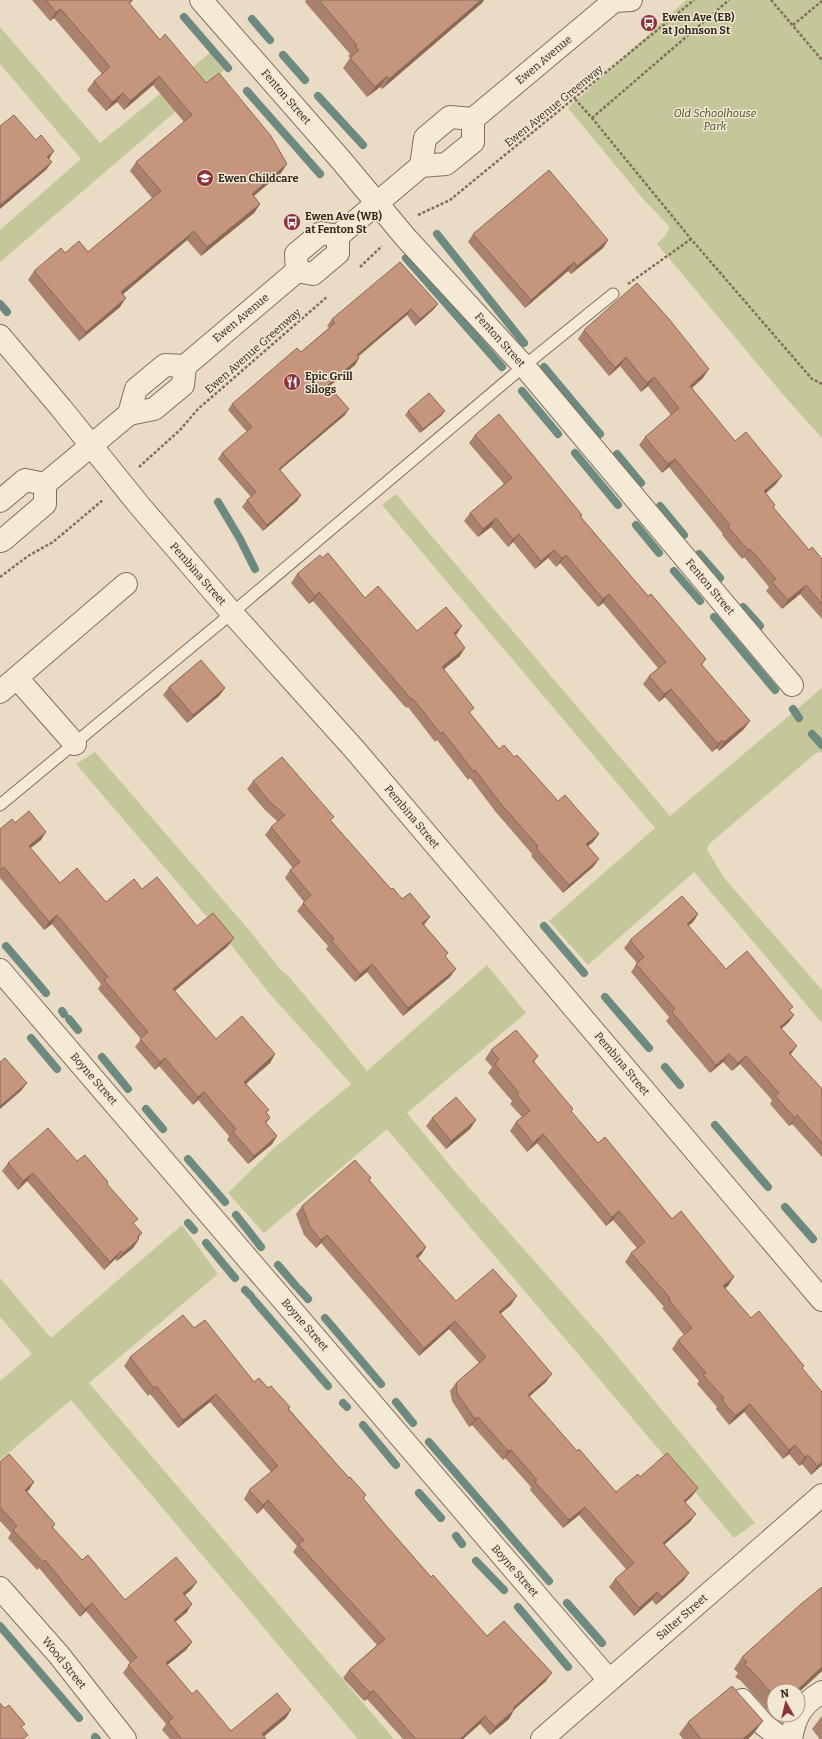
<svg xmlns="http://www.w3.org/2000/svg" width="822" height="1739" font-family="Bitter,serif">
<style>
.green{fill:#c4c799}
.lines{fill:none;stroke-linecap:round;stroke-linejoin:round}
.stream{stroke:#6d8a81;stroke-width:8}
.service-casing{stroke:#836e5c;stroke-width:13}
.minor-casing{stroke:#836e5c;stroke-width:24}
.tertiary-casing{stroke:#836e5c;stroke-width:24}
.path{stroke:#836e5c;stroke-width:2.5;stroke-dasharray:3 2;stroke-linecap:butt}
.service{stroke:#f5ead6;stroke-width:11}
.minor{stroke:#f5ead6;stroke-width:22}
.tertiary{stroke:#f5ead6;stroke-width:22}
.wall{fill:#a9816c}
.shaded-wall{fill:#8a6958}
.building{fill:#c5967d;stroke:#8a6958}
.labels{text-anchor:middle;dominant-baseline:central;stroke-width:3;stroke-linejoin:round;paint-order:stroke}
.poi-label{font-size:11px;font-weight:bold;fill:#34281f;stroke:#f2e7d2;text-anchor:start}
.street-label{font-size:11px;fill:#34281f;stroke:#f2e7d2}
.park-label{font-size:11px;font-style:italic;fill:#474e27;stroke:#f2e7d2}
</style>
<rect width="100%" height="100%" fill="#eadcc4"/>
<!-- green -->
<g class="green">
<path d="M686 0H822V438L786 398 657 244 664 237 670 227 644 200 568 108Z"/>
<path d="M0 27 100 143 210 53 224 70 0 262V230L81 159 0 64Z"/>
<path d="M396 494 670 816 822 688V752L816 753 708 845 707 850 725 879 822 990V1023L694 872 588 965 549 921 655 828 382 505Z"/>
<path d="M95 752 249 930 280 969 289 977 328 1023 367 1071 487 965 526 1013 407 1113 457 1174C464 1180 466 1185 471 1190 476 1195 479 1196 481 1203H483L605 1341 755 1523 734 1538 387 1129 264 1233 228 1193 274 1148 351 1084 269 993 231 945 76 764Z"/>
<path d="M182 1225 218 1274 89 1383 394 1739H358L71 1400 0 1460V1381L32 1354 0 1317V1278L51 1338Z"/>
</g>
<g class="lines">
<!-- stream -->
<g class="stream">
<path d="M184 17 228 68"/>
<path d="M252 19 270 40"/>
<path d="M283 55 305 80"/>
<path d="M247 91 320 174"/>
<path d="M318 96 363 145"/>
<path d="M437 234 524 343"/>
<path d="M406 258 502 367"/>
<path d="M0 304 7 312"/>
<path d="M544 367 600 434"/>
<path d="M522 391 558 434"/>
<path d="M575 453 618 505"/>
<path d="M617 454 641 483"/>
<path d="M218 502 240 539 255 569"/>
<path d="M660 506 684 535"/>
<path d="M636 525 659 553"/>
<path d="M699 554 720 578"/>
<path d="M674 571 700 601"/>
<path d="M743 607 760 626"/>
<path d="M714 617 775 690"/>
<path d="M793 709 799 718"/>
<path d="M812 734 822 745"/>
<path d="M544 926 584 973"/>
<path d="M6 946 46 993"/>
<path d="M605 997 649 1048"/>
<path d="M62 1011 64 1014"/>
<path d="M69 1019 78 1030"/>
<path d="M31 1038 57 1069"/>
<path d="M102 1057 128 1089"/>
<path d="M665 1067 680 1085"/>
<path d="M146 1109 163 1129"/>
<path d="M715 1125 768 1187"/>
<path d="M188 1159 225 1202"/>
<path d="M785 1207 813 1239"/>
<path d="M236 1215 261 1247"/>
<path d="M188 1223 194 1230"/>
<path d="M206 1243 235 1278"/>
<path d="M278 1265 296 1286"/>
<path d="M299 1289 308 1299"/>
<path d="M245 1290 251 1296"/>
<path d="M254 1300 328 1386"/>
<path d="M325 1318 381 1384"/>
<path d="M396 1402 413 1423"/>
<path d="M343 1403 347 1407"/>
<path d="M363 1425 396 1465"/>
<path d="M429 1442 549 1581"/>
<path d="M419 1493 441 1518"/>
<path d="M456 1536 462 1544"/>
<path d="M476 1561 504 1590"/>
<path d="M567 1603 602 1643"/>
<path d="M518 1607 568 1667"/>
<path d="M0 1626 79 1718"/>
<path d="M95 1737 97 1739"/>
</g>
<!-- service casing -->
<g class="service-casing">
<path id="service" d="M0 805 232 613 524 366 613 294"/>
</g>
<!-- minor casing -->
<g class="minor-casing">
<g id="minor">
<path d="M201 0 341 160 406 238 524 366 792 685"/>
<path d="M0 336 61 408 139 505 232 613 355 750 822 1300"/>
<path d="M17 678 75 744"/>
<path d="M0 692 126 584"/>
<path d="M0 970 609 1680"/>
<path d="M0 1588 59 1655 125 1739"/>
<path d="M742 1700 764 1725 783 1739"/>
<path d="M542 1739 822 1495"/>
<path d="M791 1739C795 1716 802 1704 822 1692"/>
</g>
</g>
<!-- tertiary casing -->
<g class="tertiary-casing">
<g id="tertiary">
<path d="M421 166 425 138 450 117 473 119 614 1 631 0"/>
<path d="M338 236 421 166 446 164 473 142V119"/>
<path d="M297 271 296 254 321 233 338 236"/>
<path d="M297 271 313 274 338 253V236"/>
<path d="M129 414 136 389 165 365 185 366"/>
<path d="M0 501 25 480 45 484"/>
<path d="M0 541 3 540 45 504V484L129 414 154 409 183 385 185 366 297 271"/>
</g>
</g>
<!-- path -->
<g class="path">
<path d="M771 0 822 60"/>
<path d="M793 25 822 1"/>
<path d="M575 99 592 118 691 239 812 379 822 384"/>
<path d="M592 118 729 0"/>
<path d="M418 215 450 200 694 0"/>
<path d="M360 267 382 246"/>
<path d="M628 284 691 239"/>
<path d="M139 467 180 430 198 409 328 296"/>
<path d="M0 577 28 556 53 542 103 500"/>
</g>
<!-- service -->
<use href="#service" class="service"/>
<!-- minor -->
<use href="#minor" class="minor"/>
<!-- tertiary -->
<use href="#tertiary" class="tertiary"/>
</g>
<!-- wall -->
<g class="wall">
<path d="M32 0H133L130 4 160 40 281 173 254 196 260 204 254 213 201 256 187 240 123 294 120 307 79 341 28 280 34 271 65 253 88 252 152 198 130 171 136 162 184 122 153 85 124 110 117 102 106 111 87 90 94 81 102 74 54 18 50 21Z"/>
<path d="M306 0H484L482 3 382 89 380 87 367 97 343 68 350 58 348 56 350 54 305 2Z"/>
<path d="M473 234 608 240 603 248 571 274 568 271 525 308 468 242Z"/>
<path d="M438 304 433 310 415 326 407 315 358 357 359 358 355 365 329 386 345 415 280 470 301 495 297 501 263 531 242 507 247 500 251 497 218 459 222 453 247 432 228 410 232 404 301 352 329 328 327 326 332 319Z"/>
<path d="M584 330 703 378 692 388 735 441 776 484 766 493 773 508 809 550 822 559V619L800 594 782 609 766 591 769 587 744 557 742 559 722 535 723 534 669 467 662 473 639 445 645 437 671 415 648 386 641 392 620 366 609 376 578 339Z"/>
<path d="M408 411 442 415 420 433 405 415Z"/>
<path d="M475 435 582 515 581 517 648 596 706 659 702 665 744 729 719 751 717 748 712 752 665 697 659 702 643 684 649 676 658 668 603 603 598 607 560 563 556 567 548 558 535 569 513 542 508 547 491 527 478 537 464 521 470 513 504 484 469 443Z"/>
<path d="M322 558 365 598 417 631 457 634 455 636 460 656 444 669 470 713 499 749 514 757 558 801 599 834 593 842 588 846 599 859 593 867 563 893 531 856 532 854 495 811 470 778 468 780 437 740 435 742 408 707 406 708 313 601 309 604 291 583 297 574Z"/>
<path d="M169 687 225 688 219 696 187 723 163 695Z"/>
<path d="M253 781 331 821 391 889 424 925 448 953 445 957 450 977 403 1016 367 972 355 982 326 949 328 946 297 911 304 902 285 878 290 870 293 868 265 835 271 827 278 822 265 810 247 789Z"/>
<path d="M15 823 41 840 30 848 60 883 106 902 142 889 228 946 175 991 216 1039 275 1054 270 1063 246 1083 267 1113 270 1118 266 1123 277 1136 272 1144 248 1164 227 1140 229 1136 198 1100 193 1105 159 1066 155 1070 135 1047 141 1039 98 989 101 984 52 924 44 930 0 878V829Z"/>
<path d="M698 914 693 922 688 926 726 969 790 1011 794 1015 788 1023 781 1029 791 1055 822 1089V1157L792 1124 789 1126 770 1104 772 1100 740 1064 732 1071 723 1062 710 1073 666 1021 669 1017 631 972 637 963 624 948 630 940Z"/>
<path d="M491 1050 538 1056 534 1062 571 1112 598 1143 672 1219 728 1286 725 1288 751 1318 802 1369 822 1465 811 1475 802 1464 799 1466 789 1454 783 1459 744 1412 729 1425 716 1409 717 1407 697 1384 699 1381 672 1349 678 1340 684 1335 662 1308 664 1307 625 1262 631 1253 637 1248 613 1220 606 1226 537 1143 527 1152 510 1131 516 1122 522 1117 510 1104 512 1101 488 1073 492 1067 485 1059Z"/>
<path d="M432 1118 476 1120 470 1129 446 1149 426 1126Z"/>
<path d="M77 1161 108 1182 107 1184 134 1224 142 1233 138 1239H139L133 1248 117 1261 115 1259 104 1270 27 1181 18 1190 2 1171 8 1163Z"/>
<path d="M369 1181 426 1247 421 1255 418 1258 456 1301 511 1305 500 1314 546 1382 529 1396 577 1451 616 1492 640 1477 698 1488 692 1496 685 1503 690 1522 664 1545 689 1573 683 1581 656 1605 652 1600 634 1616 609 1587 615 1579 626 1569 579 1515 563 1528 530 1490 531 1487 505 1458 503 1460 472 1425 469 1427 452 1401 450 1391 456 1383 479 1363 449 1329 419 1356 321 1243 316 1248 304 1235 296 1214 302 1206Z"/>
<path d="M194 1328 254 1382 268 1388 290 1407 289 1409 349 1478 366 1495 363 1499 431 1577 487 1636 546 1681 514 1710 509 1719 490 1735 480 1724 463 1739H403L367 1699 364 1701 343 1678 349 1670 377 1645 293 1552 297 1546 263 1508 257 1514 244 1499 249 1490 271 1472 210 1402 178 1428 150 1394 148 1396 124 1366 130 1357Z"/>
<path d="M0 1462 34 1482 27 1491 55 1524 53 1528 82 1560 125 1600 191 1590 185 1595 187 1612 175 1622 192 1642 186 1650 167 1665 192 1694 231 1731 286 1718 264 1736 266 1739H170L162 1730 166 1724 123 1673 130 1663 86 1611 80 1617 39 1568 37 1570 8 1538 11 1533 0 1521Z"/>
<path d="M822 1587V1671L798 1693 774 1691V1715L773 1716 741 1681 735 1677 738 1673 734 1669 742 1657Z"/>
<path d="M822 1716V1739H818L819 1738 812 1729 821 1717Z"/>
<path d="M688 1722 754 1733 748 1739H683L679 1734Z"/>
</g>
<!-- shaded-wall -->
<g class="shaded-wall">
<path d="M481 0H484L482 3 382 89 389 79Z"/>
<path d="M61 9 54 18 50 21 56 12Z"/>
<path d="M159 76 153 85 124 110 130 101Z"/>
<path d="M387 76 380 87 367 97 375 87Z"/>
<path d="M123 93 117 102 106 111 112 102Z"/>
<path d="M54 151 49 159 47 157Z"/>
<path d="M52 162 46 170 0 209V205Z"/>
<path d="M287 164 281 173 245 203 252 194Z"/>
<path d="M260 204 254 213 201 256 207 247Z"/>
<path d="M194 231 187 240 115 301 121 292Z"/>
<path d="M608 240 603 248 571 274 577 266Z"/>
<path d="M574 262 568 271 525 308 531 300Z"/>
<path d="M126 298 120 307 79 341 86 332Z"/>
<path d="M438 304 433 310 415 326 420 319Z"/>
<path d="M411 309 407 315 352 361 357 355Z"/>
<path d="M626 357 620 366 609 376 615 368Z"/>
<path d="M359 358 355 365 324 391 328 385Z"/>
<path d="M709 369 703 378 684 394 690 386Z"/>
<path d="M654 377 648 386 641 392 647 383Z"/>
<path d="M349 409 345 415 274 475 279 469Z"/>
<path d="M445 411 442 415 420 433 423 429Z"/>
<path d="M675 459 669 467 662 473 668 464Z"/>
<path d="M782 476 776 484 758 500 764 491Z"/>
<path d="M301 495 297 501 263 531 267 525Z"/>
<path d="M496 518 491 527 478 537 483 529Z"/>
<path d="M519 534 513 542 508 547 513 539Z"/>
<path d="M750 549 744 557 742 559 748 550Z"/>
<path d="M554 550 548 558 535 569 541 561Z"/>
<path d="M566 555 560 563 556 567 562 558Z"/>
<path d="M806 585 800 594 782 609 788 600Z"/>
<path d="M319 592 313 601 309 604 315 596Z"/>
<path d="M609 594 603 603 598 607 603 599Z"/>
<path d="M462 626 457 634 448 641 454 633Z"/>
<path d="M465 648 460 656 437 675 442 667Z"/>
<path d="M225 688 219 696 187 723 193 715Z"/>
<path d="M671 689 665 697 659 702 664 694Z"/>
<path d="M750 721 744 729 719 751 724 742Z"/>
<path d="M722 740 717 748 712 752 718 744Z"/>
<path d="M46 832 41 840 23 854 29 846Z"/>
<path d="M599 834 593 842 581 852 586 844Z"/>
<path d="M599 859 593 867 563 893 569 885Z"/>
<path d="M698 914 693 922 681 932 687 924Z"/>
<path d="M57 915 52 924 44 930 49 922Z"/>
<path d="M430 917 424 925 417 931 422 923Z"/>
<path d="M234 938 228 946 167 997 173 989Z"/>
<path d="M372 964 367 972 355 982 360 974Z"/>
<path d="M456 969 450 977 403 1016 408 1008Z"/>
<path d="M794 1015 788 1023 774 1035 780 1027Z"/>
<path d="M797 1046 791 1054 784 1061 789 1053Z"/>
<path d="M275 1054 270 1063 239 1090 244 1082Z"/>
<path d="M729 1054 723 1062 710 1073 716 1065Z"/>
<path d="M746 1056 740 1064 732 1071 738 1063Z"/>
<path d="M165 1058 159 1066 155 1070 160 1062Z"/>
<path d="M27 1083 21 1091 0 1109V1106Z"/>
<path d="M204 1092 198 1100 193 1105 198 1097Z"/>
<path d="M797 1115 792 1124 789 1126 795 1118Z"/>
<path d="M476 1120 470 1129 446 1149 451 1141Z"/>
<path d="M543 1134 537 1143 527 1152 533 1143Z"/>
<path d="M277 1136 272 1144 248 1164 254 1156Z"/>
<path d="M33 1173 27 1181 18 1190 23 1181Z"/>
<path d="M619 1211 613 1220 606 1226 612 1217Z"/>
<path d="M327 1235 321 1243 316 1248 321 1240Z"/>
<path d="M139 1239 133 1248 117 1261 123 1253Z"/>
<path d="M426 1247 421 1255 411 1264 416 1256Z"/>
<path d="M121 1251 115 1259 104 1270 110 1262Z"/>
<path d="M734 1277 728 1286 717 1295 723 1286Z"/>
<path d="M517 1296 511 1305 493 1320 499 1312Z"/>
<path d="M455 1321 449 1329 419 1356 424 1348Z"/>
<path d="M552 1374 546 1382 522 1403 528 1395Z"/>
<path d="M156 1386 150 1394 148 1396 154 1388Z"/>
<path d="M216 1394 210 1402 178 1428 183 1420Z"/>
<path d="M750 1404 744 1412 729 1425 735 1416Z"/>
<path d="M478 1417 472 1425 469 1427 475 1419Z"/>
<path d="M795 1445 789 1454 783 1459 789 1450Z"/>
<path d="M511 1450 505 1458 503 1460 508 1451Z"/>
<path d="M808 1455 802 1464 799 1466 805 1457Z"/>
<path d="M822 1462V1465L811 1475 817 1466Z"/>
<path d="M34 1482 29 1490 20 1498 25 1490Z"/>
<path d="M698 1488 692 1496 678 1509 684 1501Z"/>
<path d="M268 1500 263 1508 257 1514 263 1505Z"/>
<path d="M585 1507 579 1515 563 1528 569 1520Z"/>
<path d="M696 1514 690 1522 657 1551 663 1543Z"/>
<path d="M689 1573 683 1581 656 1605 662 1597Z"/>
<path d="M197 1582 191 1590 178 1601 183 1593Z"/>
<path d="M657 1592 652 1600 634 1616 639 1608Z"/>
<path d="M92 1603 86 1611 80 1617 85 1609Z"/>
<path d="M192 1604 187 1612 168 1628 174 1620Z"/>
<path d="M192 1642 186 1650 160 1671 166 1663Z"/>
<path d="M822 1667V1671L798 1693V1691H796Z"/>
<path d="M552 1673 546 1681 507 1716 513 1708Z"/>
<path d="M373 1690 367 1699 364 1701 370 1693Z"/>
<path d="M291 1710 286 1718 261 1739 262 1734Z"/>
<path d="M514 1710 509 1719 490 1735 495 1727Z"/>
<path d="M485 1716 480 1724 463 1739H460Z"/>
<path d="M763 1721 754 1733 748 1739H743Z"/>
</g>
<!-- building -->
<g class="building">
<path d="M46 0H132L129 3 160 40 165 34 206 83 219 73 271 136 287 164 252 194 260 204 207 247 194 231 121 292 126 298 86 332 34 271 61 248 65 253 79 241 88 252 161 191 136 162 192 115 159 76 130 101 123 93 112 102 94 81 110 67 61 9 56 12Z"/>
<path d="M319 0H481L389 79 387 76 375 87 350 58 359 50 355 46 357 45Z"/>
<path d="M14 115 36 140 41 135 54 151 47 157 52 162 0 205V126Z"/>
<path d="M549 170 608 240 577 266 574 262 531 300 473 234Z"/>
<path d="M400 262 438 304 420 319 411 309 357 355 359 358 328 385 349 409 279 469 301 495 267 525 247 500 256 492 222 453 252 427 232 404 297 348 301 352 335 323 332 319Z"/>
<path d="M637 283 669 319 709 369 690 386 735 441 746 432 782 476 764 491 775 505 773 507 809 550 812 547 822 559V604L806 585 788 600 772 582 776 579 750 549 748 550 728 527 730 525 675 459 668 464 645 437 679 408 654 377 647 383 626 357 615 368 584 330Z"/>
<path d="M429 393 445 411 423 429 408 411Z"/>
<path d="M499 414 582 515 580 516 584 521 648 596 651 594 706 659 701 664 750 721 724 742 722 740 718 744 671 689 664 694 649 676 666 662 609 594 603 599 566 555 562 558 554 550 541 561 519 534 513 539 496 518 483 529 470 513 512 478 475 435Z"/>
<path d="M328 553 365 598 378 586 417 631 446 607 462 626 454 633 465 648 442 667 474 708 469 712 499 749 504 745 514 757 517 755 558 801 565 795 599 834 586 844 599 859 569 885 536 848 538 846 500 803 475 770 474 772 443 732 441 734 413 699 412 700 319 592 315 596 297 574 320 555 322 558Z"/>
<path d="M201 660 225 688 193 715 169 687Z"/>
<path d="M282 757 334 817 330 820 391 889 393 888 402 899 410 893 430 917 422 923 448 953 445 956 456 969 408 1008 372 964 360 974 332 941 334 939 303 903 311 895 290 870 300 862 271 827 285 815 270 802 253 781Z"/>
<path d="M29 811 46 832 29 846 60 883 77 868 106 902 134 879 142 889 157 877 197 926 213 913 234 938 173 989 216 1039 242 1016 275 1054 244 1082 269 1110 266 1112 270 1118 265 1122 277 1136 254 1156 233 1132 236 1129 204 1092 198 1097 165 1058 160 1062 140 1039 148 1032 104 980 108 977 57 915 49 922 4 867 0 870V829L12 819 15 823Z"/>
<path d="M682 896 698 914 687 924 726 969 747 951 793 1007 789 1010 794 1015 780 1027 797 1046 789 1053 822 1089V1143L797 1115 795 1118 775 1096 779 1093 746 1056 738 1063 729 1054 716 1065 672 1012 675 1009 636 964 644 957 630 940Z"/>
<path d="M516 1030 538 1056 533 1061 573 1109 571 1111 598 1143 605 1137 672 1219 681 1211 734 1277 723 1286 751 1318 759 1311 804 1366 802 1368 822 1392V1462L817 1466 808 1455 805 1457 795 1445 789 1450 750 1404 735 1416 722 1400 724 1398 703 1375 706 1373 678 1340 692 1328 669 1300 670 1298 631 1253 645 1242 619 1211 612 1217 543 1134 533 1143 516 1122 530 1111 517 1095 519 1093 495 1064 499 1059 491 1050Z"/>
<path d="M5 1058 27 1083 0 1106V1062Z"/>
<path d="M456 1097 476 1120 451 1141 432 1118Z"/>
<path d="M48 1128 77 1161 85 1155 108 1182 107 1184 138 1219 133 1223 142 1233 137 1237 139 1239 123 1253 121 1251 110 1262 33 1173 23 1181 8 1163Z"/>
<path d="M355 1160 371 1178 369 1180 426 1247 416 1256 456 1301 493 1269 517 1296 499 1312 552 1374 528 1395 577 1451 579 1449 616 1492 638 1474 640 1477 667 1453 698 1488 684 1501 696 1514 663 1543 689 1573 662 1597 657 1592 639 1608 615 1579 634 1563 585 1507 569 1520 535 1482 537 1480 511 1450 508 1451 478 1417 475 1419 457 1393 456 1383 486 1357 455 1321 424 1348 327 1235 321 1240 310 1227 302 1206Z"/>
<path d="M183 1315 194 1328 205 1320 254 1382 259 1378 268 1388 271 1386 290 1407 288 1409 349 1478 350 1477 366 1495 363 1498 383 1522 431 1577 433 1575 487 1636 504 1621 552 1673 513 1708 514 1710 495 1727 485 1716 460 1739H416L373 1690 370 1693 349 1670 385 1639 298 1544 304 1540 268 1500 263 1505 249 1490 278 1466 216 1394 183 1420 156 1386 154 1388 130 1357Z"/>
<path d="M9 1454 34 1482 25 1490 55 1524 52 1527 82 1560 88 1555 125 1600 176 1557 197 1582 183 1593 192 1604 174 1620 192 1642 166 1663 192 1694 197 1690 231 1731 277 1693 291 1710 262 1734 266 1739H182L168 1722 173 1718 128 1665 137 1657 92 1603 85 1609 45 1560 43 1562 13 1530 17 1526 0 1507V1462Z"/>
<path d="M822 1587V1667L796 1691H774V1696L750 1669 744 1665 747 1662 742 1657 801 1604Z"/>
<path d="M732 1686 763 1721 743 1739H701L688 1722Z"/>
<path d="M0 1703 3 1707 5 1708 9 1705 25 1724 21 1727 28 1735 23 1739H0Z"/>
</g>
<!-- icons -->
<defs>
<g id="bus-disc" transform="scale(0.9)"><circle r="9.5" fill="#8c3138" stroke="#f2e7d2"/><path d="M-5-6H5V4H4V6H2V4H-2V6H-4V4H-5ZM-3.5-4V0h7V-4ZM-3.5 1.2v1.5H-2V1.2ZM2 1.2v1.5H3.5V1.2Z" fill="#fff"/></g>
<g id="school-disc" transform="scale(0.9)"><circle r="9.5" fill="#8c3138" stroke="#f2e7d2"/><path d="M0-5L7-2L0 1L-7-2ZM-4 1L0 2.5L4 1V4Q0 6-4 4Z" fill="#fff"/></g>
<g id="restaurant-disc" transform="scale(0.9)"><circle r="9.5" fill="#8c3138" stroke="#f2e7d2"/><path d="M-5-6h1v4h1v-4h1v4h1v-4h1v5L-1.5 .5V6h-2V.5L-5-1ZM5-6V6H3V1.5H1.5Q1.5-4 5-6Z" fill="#fff"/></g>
</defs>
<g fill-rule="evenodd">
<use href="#bus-disc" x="649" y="23"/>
<use href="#school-disc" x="205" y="178"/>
<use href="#bus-disc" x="292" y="222"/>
<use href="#restaurant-disc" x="292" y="382"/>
</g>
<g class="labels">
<!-- poi labels -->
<g class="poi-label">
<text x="662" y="17">Ewen Ave (EB)<tspan x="662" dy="13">at Johnson St</tspan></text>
<text x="218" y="178">Ewen Childcare</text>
<text x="305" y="216">Ewen Ave (WB)<tspan x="305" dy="13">at Fenton St</tspan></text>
<text x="305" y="376">Epic Grill<tspan x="305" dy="13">Silogs</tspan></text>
</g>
<!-- street labels -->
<g class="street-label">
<text transform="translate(544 60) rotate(-40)">Ewen Avenue</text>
<text transform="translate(286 97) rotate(49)">Fenton Street</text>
<text transform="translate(554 106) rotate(-39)">Ewen Avenue Greenway</text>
<text transform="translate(241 318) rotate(-40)">Ewen Avenue</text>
<text transform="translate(500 340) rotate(48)">Fenton Street</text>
<text transform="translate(253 351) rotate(-41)">Ewen Avenue Greenway</text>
<text transform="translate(198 574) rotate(49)">Pembina Street</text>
<text transform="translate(710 587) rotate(50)">Fenton Street</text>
<text transform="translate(412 817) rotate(50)">Pembina Street</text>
<text transform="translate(622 1064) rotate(50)">Pembina Street</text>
<text transform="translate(94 1079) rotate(49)">Boyne Street</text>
<text transform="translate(305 1325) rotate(49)">Boyne Street</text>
<text transform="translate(515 1571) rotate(49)">Boyne Street</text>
<text transform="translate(682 1617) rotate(-41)">Salter Street</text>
<text transform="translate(64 1663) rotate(51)">Wood Street</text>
</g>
<!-- park labels -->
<g class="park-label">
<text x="715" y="113">Old Schoolhouse<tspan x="715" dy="13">Park</tspan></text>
</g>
</g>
<!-- north arrow -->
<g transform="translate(786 1703) rotate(352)"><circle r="19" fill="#f2e7d2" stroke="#a69b8a"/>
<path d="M0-3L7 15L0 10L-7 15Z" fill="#8c3138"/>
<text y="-6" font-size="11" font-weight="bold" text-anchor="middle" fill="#34281f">N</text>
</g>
</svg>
